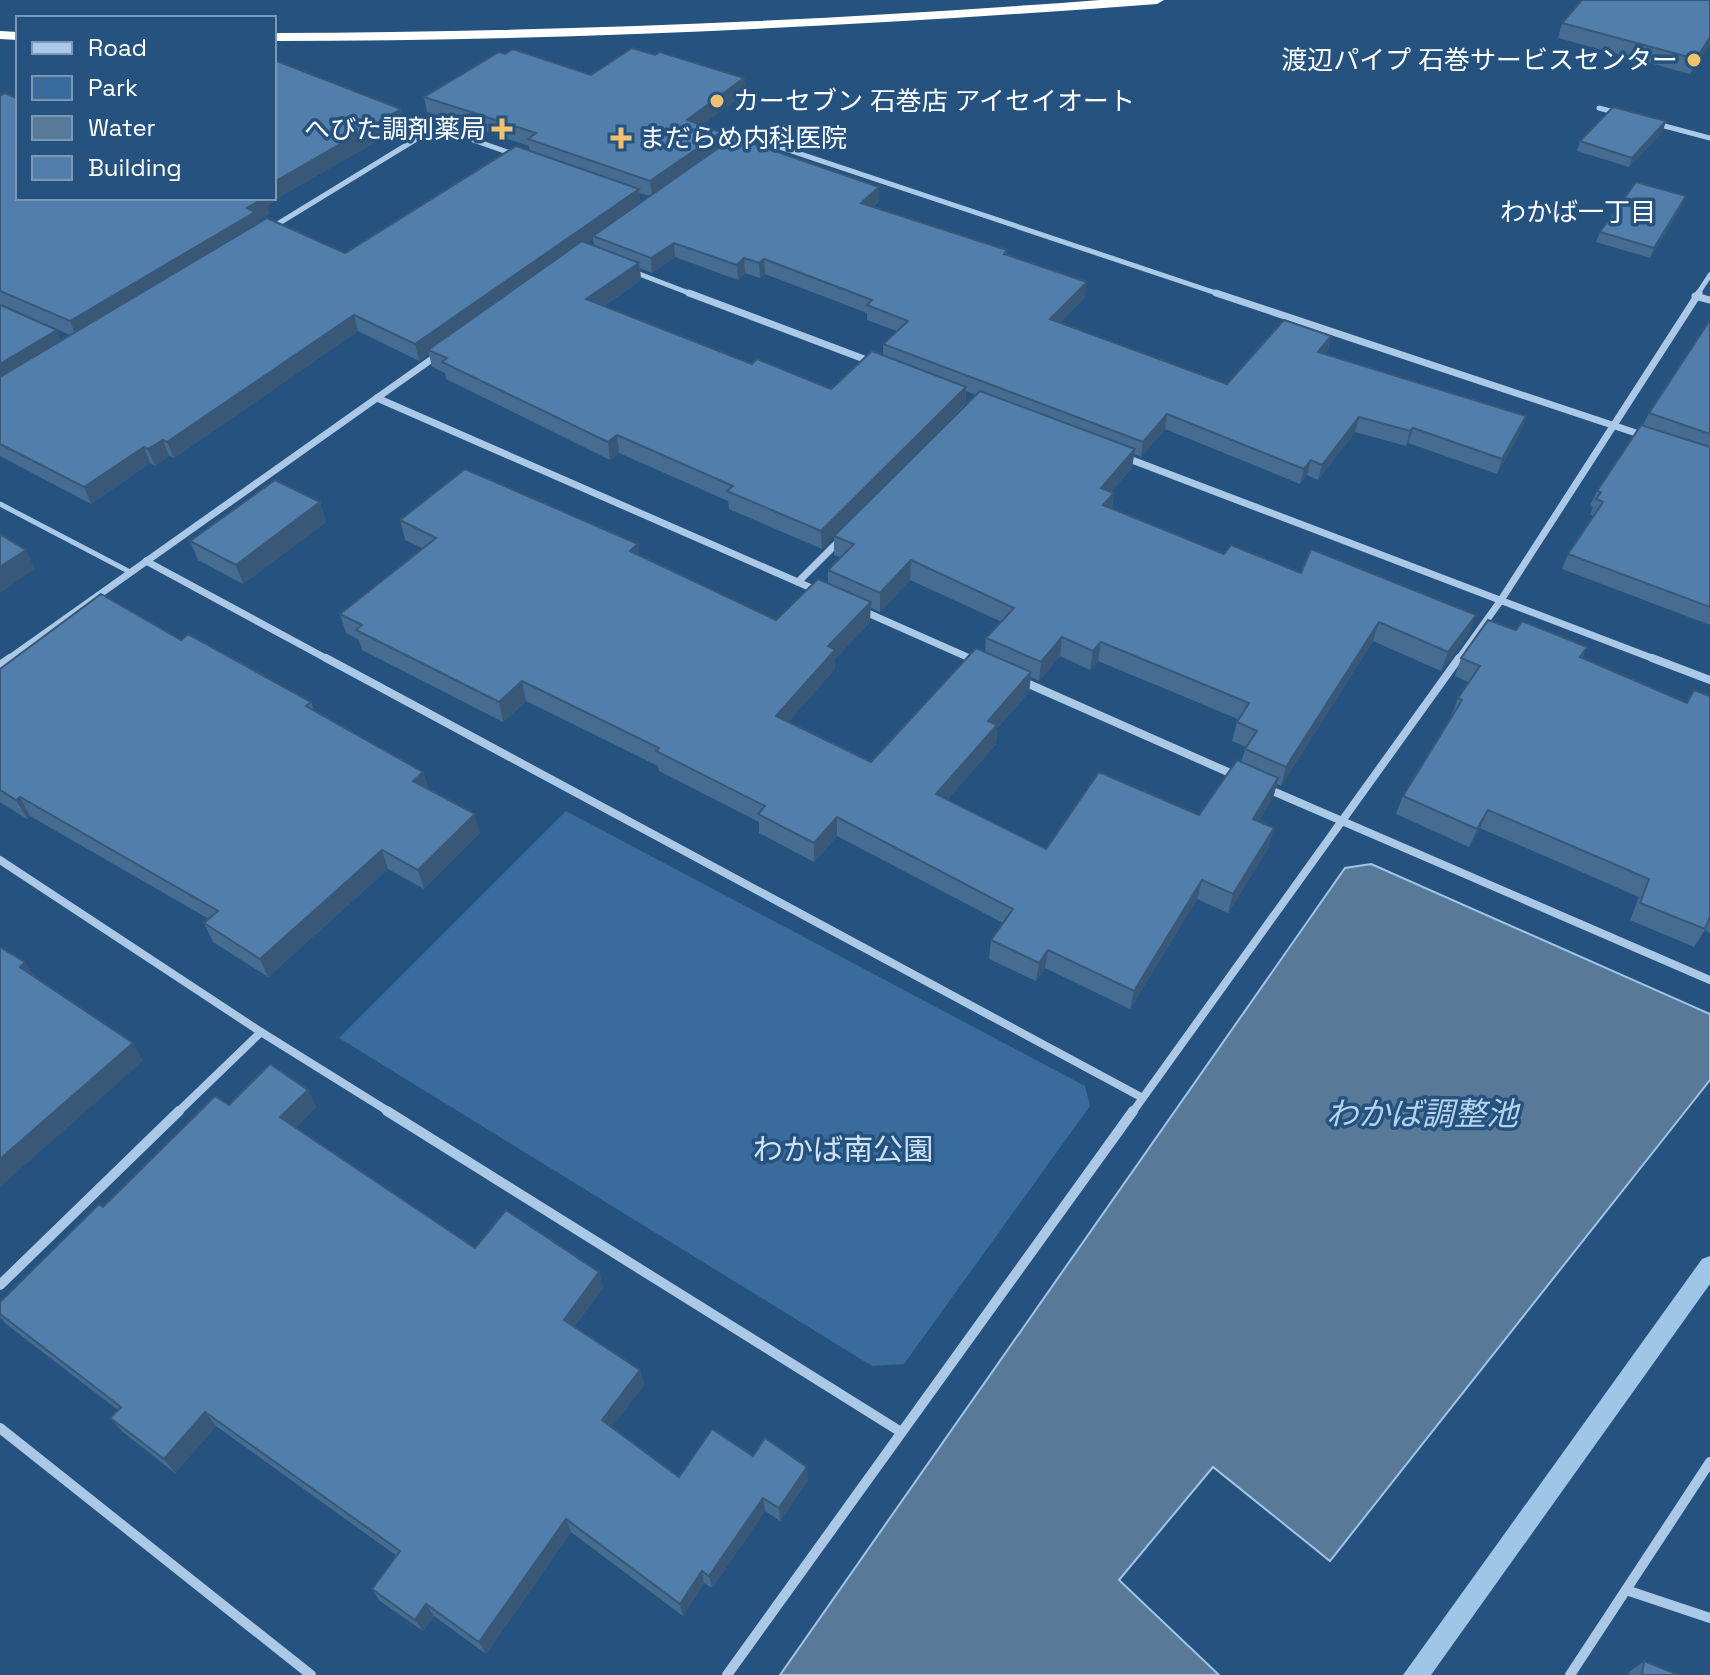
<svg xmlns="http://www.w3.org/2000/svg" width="1710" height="1675" font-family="'Space Grotesk','Noto Sans JP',sans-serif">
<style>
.green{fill:#396c9c}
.water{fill:#597999;stroke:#9fc5e7;stroke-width:2}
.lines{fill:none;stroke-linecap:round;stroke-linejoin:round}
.stream{fill:#9fc5e7;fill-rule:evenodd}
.lane{stroke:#abc9e6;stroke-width:5}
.street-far3{stroke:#abc9e6;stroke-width:5}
.street-far2{stroke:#abc9e6;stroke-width:7}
.street-far1{stroke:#abc9e6;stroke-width:8}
.street{stroke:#abc9e6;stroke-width:10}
.highway{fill:#fff;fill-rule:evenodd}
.wall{fill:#466c92;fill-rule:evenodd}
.shaded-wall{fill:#395877}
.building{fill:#517eaa;stroke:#395877;stroke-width:2}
.poi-dot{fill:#f0c26f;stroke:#25527f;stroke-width:3}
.labels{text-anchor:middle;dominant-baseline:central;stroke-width:7;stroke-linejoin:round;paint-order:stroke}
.far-poi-label{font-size:26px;fill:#fff;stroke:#25527f;text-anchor:end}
.far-neighbourhood-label{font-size:26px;fill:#fff;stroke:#25527f}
.park-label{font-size:30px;fill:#cee2f5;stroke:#25527f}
.water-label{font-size:32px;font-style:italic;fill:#b6d3ee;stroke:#25527f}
</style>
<rect width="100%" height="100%" fill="#25527f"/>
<!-- green -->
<path class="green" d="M566 811 1085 1086 1090 1106 904 1364 872 1366 339 1038Z"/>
<!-- water -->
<path class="water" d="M1371 864 1710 1014V1080L1330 1561 1213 1467 1119 1580 1219 1675H780L1345 868Z"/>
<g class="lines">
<!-- stream -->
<path class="stream" d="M1710 1256V1284L1431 1675H1403L1702 1259Z"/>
<!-- lane -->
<path class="lane" d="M0 504 130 572"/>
<!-- street-far3 -->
<g class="street-far3">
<path d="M1599 108 1617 113"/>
<path d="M1657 124 1710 138"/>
<path d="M734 145 747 136 1222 295"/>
<path d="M271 228 436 127 516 155"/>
<path d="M634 272 694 295"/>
<path d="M1697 295 1710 275"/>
</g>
<!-- street-far2 -->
<g class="street-far2">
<path d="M689 293 872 362"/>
<path d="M1216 293 1645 436"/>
<path d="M1695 296 1710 300"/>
<path d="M377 398 816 590"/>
<path d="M1124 457 1657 660"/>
<path d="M146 561 329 660"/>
<path d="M798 582 841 539"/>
<path d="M861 610 974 660"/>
<path d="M7 660 439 354"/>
<path d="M1458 660 1501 600 1699 293"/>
</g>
<!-- street-far1 -->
<g class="street-far1">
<path d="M326 658 1141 1097"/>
<path d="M970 658 977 661"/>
<path d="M1652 658 1710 680"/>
<path d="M0 665 10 658"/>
<path d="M1022 681 1237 776"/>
<path d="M1268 789 1710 980"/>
<path d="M0 860 261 1032 391 1113"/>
<path d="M177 1113 261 1032"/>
<path d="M1132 1113 1459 658"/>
</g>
<!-- street -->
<g class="street">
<path d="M387 1111 901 1432"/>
<path d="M0 1285 179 1111"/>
<path d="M0 1428 311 1675"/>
<path d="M1626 1590 1710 1618"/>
<path d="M727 1675 1133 1111"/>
<path d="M1570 1675 1710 1462"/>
</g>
<!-- highway -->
<g class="highway">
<path d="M1100 0H1164L1157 4C863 26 569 41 274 41V33C550 32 825 21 1100 0Z"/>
<path d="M0 31 18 32V40L0 39Z"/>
</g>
</g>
<!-- wall -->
<g class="wall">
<path d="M1562 23 1710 44 1690 74 1558 38Z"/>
<path d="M655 55 744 78 745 93 702 125 721 132 722 146 879 187V201L873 207 1007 250V255L1085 297 1060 323 1227 384 1331 336 1328 350 1324 354 1526 416 1521 431 1497 474 1408 443 1406 446 1355 432 1318 480 1307 475 1300 484 1165 429 1141 457 1134 454 1132 468 1111 492 1114 493 1112 508 1224 554 1301 573 1469 634 1441 671 1373 641 1281 786 1277 784 1273 798 1258 821 1269 847 1228 913 1197 899 1130 1009 1045 968 1036 981 989 959 991 940 1003 923 837 836 814 862 759 833V822L659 771 658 766 526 701 503 722 362 650 359 640 346 633 340 614 422 548 405 540 400 520 638 544 639 556 776 620 828 583V570L840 557 834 555V536L822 549 729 509 728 501 619 453 610 460 446 379 445 373 432 367 429 354 419 361 358 331 174 458 169 456 155 466 150 463 91 504 0 456V96L18 198 401 109 405 125 286 193 267 206 269 214 257 221 258 223 345 253 530 151 529 146 427 112 424 97 591 75ZM639 193 650 196 640 203ZM593 238 594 246 586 243ZM675 257 738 280 745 273 760 278 765 274 867 313V320L897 331 883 344V355L831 389 752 364 604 306 641 280 640 268 652 273ZM1 305H3L70 335 61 341 57 330ZM966 391 976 395 965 404ZM910 580 1002 622 986 638 985 652 871 762 788 722 835 669V659L870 622V607L880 612ZM1060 656 1090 670 1098 661 1238 719 1232 741 1246 747 1241 762 1199 815 1046 849 947 800 996 744 997 728 1029 692 1031 677 1039 681Z"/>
<path d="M1663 131 1629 167 1577 151 1580 141Z"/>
<path d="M1682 205 1650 258 1596 242 1600 232Z"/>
<path d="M1710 320V625L1562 569 1568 554 1593 516 1590 514 1593 507 1590 506 1597 491 1643 425 1649 413Z"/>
<path d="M320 502 326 522 243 584 198 560 190 541Z"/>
<path d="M1516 630 1587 647 1582 658 1687 703 1710 696V933L1705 930 1694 947 1630 920 1639 897 1480 828 1469 847 1396 814 1403 796 1452 717 1451 716 1458 698 1468 682 1455 676 1461 658Z"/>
<path d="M181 640 311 702 314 710 423 772 428 789 480 833 424 889 388 869 268 977 213 942 204 923 209 919 30 816 27 819 0 802V669Z"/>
<path d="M308 1090 316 1107 295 1128 475 1248 599 1272 603 1288 574 1327 640 1370 644 1385 611 1427 679 1477 753 1456 808 1480 780 1521 765 1511 712 1588 704 1583 683 1616 571 1532 486 1654 434 1616 423 1631 380 1601 372 1589 397 1556 216 1426 175 1473 123 1432 110 1418 118 1410 6 1324 0 1317V1302L103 1207 229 1105Z"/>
<path d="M1644 1661 1679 1675H1629V1672Z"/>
</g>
<!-- shaded-wall -->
<g class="shaded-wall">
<path d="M1710 37V44L1690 74 1696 59Z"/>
<path d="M744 78 745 93 688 136 687 120Z"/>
<path d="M401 109 405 125 286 193 267 206 269 214 257 221 259 228 77 338 70 321 247 208 257 198H274V182L282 177Z"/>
<path d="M1666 121 1663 131 1629 167 1632 158Z"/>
<path d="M721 132 722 147 652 197 650 181Z"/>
<path d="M879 187V201L861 217V203Z"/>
<path d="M639 189 641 205 593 236V238L432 351 428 350 429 354 419 361 415 344Z"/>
<path d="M1686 196 1682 205 1650 258 1654 248Z"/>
<path d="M674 243 675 257 652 273 651 258Z"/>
<path d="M744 258 745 273 738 280 737 265Z"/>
<path d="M764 259 765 274 760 278 759 263Z"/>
<path d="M639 263 641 280 589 316 586 299Z"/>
<path d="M1087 282 1085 297 1049 334 1050 319Z"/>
<path d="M354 315 358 331 174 458 167 442Z"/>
<path d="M57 330 63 346 0 384V364Z"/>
<path d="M1331 336 1328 350 1314 367 1318 352Z"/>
<path d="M966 387 965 404 822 549 821 531Z"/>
<path d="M1167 414 1165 429 1141 457 1143 442Z"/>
<path d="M1526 416 1521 431 1497 474 1502 459Z"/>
<path d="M1359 417 1355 432 1318 480 1322 465Z"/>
<path d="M1413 428 1408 443 1406 446 1410 431Z"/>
<path d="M617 435 619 453 610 460 608 442Z"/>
<path d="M163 440 169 456 155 466 148 449Z"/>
<path d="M144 447 150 463 91 504 84 487Z"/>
<path d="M1135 449 1132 468 1098 507 1101 488Z"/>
<path d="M1311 460 1307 475 1300 484 1304 469Z"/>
<path d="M1114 493 1111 512 1103 505Z"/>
<path d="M320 502 326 522 243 584 236 565Z"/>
<path d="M638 544 640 564 630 551Z"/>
<path d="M26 550 35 569 0 593V567Z"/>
<path d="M911 560 910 580 880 612V593Z"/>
<path d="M871 602 870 622 835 659V669L777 735 776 716 828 646Z"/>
<path d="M1476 615 1469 634 1441 671 1448 652Z"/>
<path d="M1379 622 1373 641 1281 786 1286 767Z"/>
<path d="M1062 637 1060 656 1039 681 1041 662Z"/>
<path d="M1101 642 1098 661 1090 670 1093 651Z"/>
<path d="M1031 672 1029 692 997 728 996 744 935 814 936 794 988 721Z"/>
<path d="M522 681 526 701 503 722 499 702Z"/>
<path d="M423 772 428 791 413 781Z"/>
<path d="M1278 778 1273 798 1247 838 1253 819Z"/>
<path d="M20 797 30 816 27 819 16 800Z"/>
<path d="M1488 810 1480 828 1469 847 1477 829Z"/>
<path d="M475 814 480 833 424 889 418 870Z"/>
<path d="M837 817V836L814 862V843Z"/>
<path d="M1274 828 1269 847 1228 913 1233 894Z"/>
<path d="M382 850 388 869 268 977 260 959Z"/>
<path d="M1202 880 1197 899 1130 1009 1134 991Z"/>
<path d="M1048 950 1045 968 1036 981 1039 963Z"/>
<path d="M25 962 37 980 20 967Z"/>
<path d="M133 1043 143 1061 0 1187V1159Z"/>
<path d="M308 1090 316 1107 289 1134 280 1117Z"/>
<path d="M599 1272 603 1288 568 1335 564 1320Z"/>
<path d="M640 1370 644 1385 606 1435 602 1420Z"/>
<path d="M205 1412 216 1426 175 1473 164 1459Z"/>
<path d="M807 1467 808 1480 780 1521 779 1508Z"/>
<path d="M763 1498 765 1511 712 1588 709 1576Z"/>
<path d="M566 1519 571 1532 486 1654 479 1642Z"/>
<path d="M702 1571 704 1583 683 1616 680 1604Z"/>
<path d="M426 1604 434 1616 423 1631 415 1620Z"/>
</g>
<!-- building -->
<g class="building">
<path d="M1582 0H1710V37L1696 59 1562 23Z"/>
<path d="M632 48 655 55 660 52 744 78 687 120 721 132 650 181 528 139 536 133 424 97 499 52 505 54 513 49 591 75Z"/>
<path d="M274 60 401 109 274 182Z"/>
<path d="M5 93 18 99V198H264L247 208 255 212 70 321 0 291V96Z"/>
<path d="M1613 107 1666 121 1632 158 1580 141Z"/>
<path d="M734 137 879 187 861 203 1007 250 1004 254 1087 282 1050 319 1227 384 1284 320 1331 336 1318 352 1526 416 1502 459 1413 428 1410 431 1359 417 1322 465 1311 460 1304 469 1167 414 1143 442 883 344 908 321 867 305 872 300 764 259 759 263 744 258 737 265 674 243 651 258 593 236Z"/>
<path d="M516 146 639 189 415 344 354 315 167 442 163 440 148 449 144 447 84 487 0 444V377L267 218 345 253Z"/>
<path d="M1636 182 1686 196 1654 248 1600 232Z"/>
<path d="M582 241 639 263 586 299 752 364 757 359 831 389 872 351 966 387 821 531 727 491 733 486 617 435 608 442 442 362 447 358 428 350Z"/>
<path d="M0 305 57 330 0 364Z"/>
<path d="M1710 320V434L1649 413Z"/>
<path d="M980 391 1135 449 1101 488 1114 493 1103 505 1224 554 1231 545 1301 573 1311 549 1476 615 1448 652 1379 622 1286 767 1245 749 1257 731 1237 722 1249 703 1101 642 1093 651 1062 637 1041 662 986 638 1014 608 911 560 880 593 828 570 854 544 834 536Z"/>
<path d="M1641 425 1710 447V607L1568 554 1603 502 1596 499 1601 492 1597 491Z"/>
<path d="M465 469 638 544 630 551 776 620 818 579 871 602 828 646 835 650 776 716 871 762 976 648 1031 672 988 721 997 725 936 794 1046 849 1099 772 1199 815 1237 760 1278 778 1253 819 1274 828 1233 894 1202 880 1134 991 1048 950 1039 963 991 940 1013 909 837 817 814 843 758 814 765 806 656 751 659 748 522 681 499 702 356 630 362 625 340 614 436 538 400 520Z"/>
<path d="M275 480 320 502 236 565 190 541Z"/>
<path d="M0 534 26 550 0 567Z"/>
<path d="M101 594 181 640 188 634 311 702 306 706 423 772 413 781 475 814 418 870 382 850 260 959 204 923 218 911 20 797 16 800 0 790V669Z"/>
<path d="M1488 620 1516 630 1522 621 1587 647 1580 657 1687 703 1694 690 1710 696V917L1705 929 1640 903 1649 879 1488 810 1477 829 1403 796 1462 700 1458 698 1480 666 1461 658Z"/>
<path d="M0 947 25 962 20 967 133 1043 0 1159Z"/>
<path d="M270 1064 308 1090 280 1117 475 1248 506 1210 599 1272 564 1320 640 1370 602 1420 679 1477 712 1429 753 1456 765 1438 807 1467 779 1508 763 1498 709 1576 702 1571 680 1604 566 1519 479 1642 426 1604 415 1620 372 1589 400 1551 205 1412 164 1459 110 1418 121 1407 0 1314V1302L99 1204 103 1207 215 1096 229 1105Z"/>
<path d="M1644 1661 1679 1675H1642Z"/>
</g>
<!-- markers -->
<g class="poi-dot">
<circle cx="1694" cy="60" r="8"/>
<circle cx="717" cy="101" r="8"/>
<path d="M498 117h8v8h8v8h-8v8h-8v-8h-8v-8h8z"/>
<path d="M617 126h8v8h8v8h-8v8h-8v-8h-8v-8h8z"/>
</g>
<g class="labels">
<!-- far-poi labels -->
<g class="far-poi-label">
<text x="1678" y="60">渡辺パイプ 石巻サービスセンター</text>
<text x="733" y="101" text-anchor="start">カーセブン 石巻店 アイセイオート</text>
<text x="486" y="129">へびた調剤薬局</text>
<text x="639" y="138" text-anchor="start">まだらめ内科医院</text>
</g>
<!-- far-neighbourhood labels -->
<g class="far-neighbourhood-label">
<text x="1578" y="212">わかば一丁目</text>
</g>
<!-- park labels -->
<g class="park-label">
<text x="843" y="1149">わかば南公園</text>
</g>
<!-- water labels -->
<g class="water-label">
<text x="1422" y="1114">わかば調整池</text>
</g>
</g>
<!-- legend -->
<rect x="16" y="16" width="260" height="184" fill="#25527f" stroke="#7c97b2" stroke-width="2"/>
<rect x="32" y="42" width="40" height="12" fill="#abc9e6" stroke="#7c97b2" stroke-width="2"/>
<text x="88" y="56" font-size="24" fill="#ffffff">Road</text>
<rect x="32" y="76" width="40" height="24" fill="#396c9c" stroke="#7c97b2" stroke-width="2"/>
<text x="88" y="96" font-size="24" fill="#ffffff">Park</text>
<rect x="32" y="116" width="40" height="24" fill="#597999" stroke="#7c97b2" stroke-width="2"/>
<text x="88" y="136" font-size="24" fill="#ffffff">Water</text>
<rect x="32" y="156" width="40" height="24" fill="#517eaa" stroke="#7c97b2" stroke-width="2"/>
<text x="88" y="176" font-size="24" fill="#ffffff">Building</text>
</svg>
